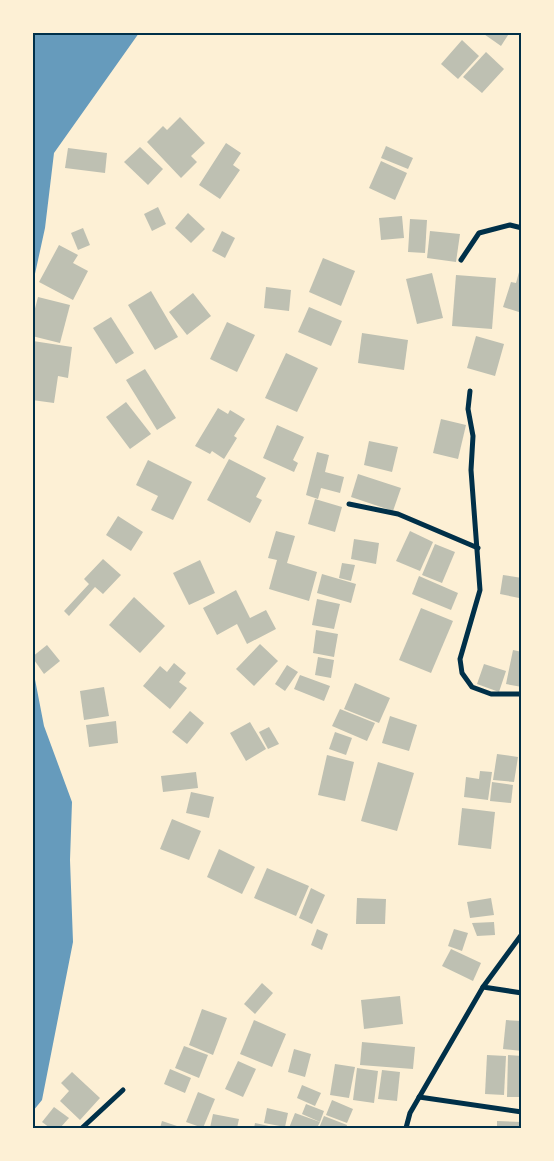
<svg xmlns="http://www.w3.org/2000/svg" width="554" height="1161" font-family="'Nunito Sans',sans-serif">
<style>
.water{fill:#669bbc}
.building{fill:#bec0b2}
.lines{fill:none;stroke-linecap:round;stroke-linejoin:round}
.minor{stroke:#003049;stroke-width:5}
.neatline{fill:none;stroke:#003049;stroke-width:2}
</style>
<rect width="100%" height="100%" fill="#fdf0d5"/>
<!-- water -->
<g class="water">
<path d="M33 32 139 33 54 153 45 228 33 283Z"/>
<path d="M33 669 44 726 72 802 70 860 73 942 42 1100 33 1111 32 896 35 887 32 877Z"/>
</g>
<!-- building -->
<g class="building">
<path d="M481 32H510L501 46Z"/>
<path d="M462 40 479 56 458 79 441 64Z"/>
<path d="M486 52 504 69 482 93 463 77Z"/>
<path d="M180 117 205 143 191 156 197 162 181 178 147 142 163 126 167 130Z"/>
<path d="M226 143 241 153 233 165 240 170 220 199 199 185Z"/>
<path d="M386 146 413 158 408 169 381 158Z"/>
<path d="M140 147 163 169 148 185 124 162Z"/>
<path d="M68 148 107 153 105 173 65 168Z"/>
<path d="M381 161 407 173 395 200 369 188Z"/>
<path d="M158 207 166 224 152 231 144 214Z"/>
<path d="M188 213 205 229 191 243 175 228Z"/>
<path d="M402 216 404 238 381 240 379 218Z"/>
<path d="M410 219 427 220 425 253 408 252Z"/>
<path d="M83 228 90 245 78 250 71 233Z"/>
<path d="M222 231 235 238 225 258 212 251Z"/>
<path d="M430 231 460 234 456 262 427 258Z"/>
<path d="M59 245 78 255 73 263 88 271 73 300 39 282Z"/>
<path d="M323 258 355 271 341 306 309 292Z"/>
<path d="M521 265H522V313L503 307 511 282 516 283Z"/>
<path d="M432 273 443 318 417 324 406 279Z"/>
<path d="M456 275 496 278 492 329 452 326Z"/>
<path d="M266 287 291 290 289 311 264 308Z"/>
<path d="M151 291 178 337 155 350 128 305Z"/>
<path d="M193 293 211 316 187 335 169 312Z"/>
<path d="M38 297 70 305 60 343 32 336V320Z"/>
<path d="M309 307 342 321 331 346 298 332Z"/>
<path d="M111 317 134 353 116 364 93 328Z"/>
<path d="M227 322 255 335 237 372 210 359Z"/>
<path d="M362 333 408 340 404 370 358 363Z"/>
<path d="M476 336 504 344 495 376 467 368Z"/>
<path d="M33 341 72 347 68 378 58 376 54 403 32 400Z"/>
<path d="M286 353 318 368 297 412 265 398Z"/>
<path d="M145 369 176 418 157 430 126 380Z"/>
<path d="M126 402 151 434 130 449 106 417Z"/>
<path d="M218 408 228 414 230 410 245 419 234 436 237 438 224 459 212 451 210 454 195 446Z"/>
<path d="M441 419 466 425 458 459 433 453Z"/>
<path d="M277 425 304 437 293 460 298 463 294 472 263 458Z"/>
<path d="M369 441 398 447 392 472 364 465Z"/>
<path d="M317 452 329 455 325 472 344 477 340 493 321 488 318 499 306 495Z"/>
<path d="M229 459 266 478 256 497 262 500 250 523 207 500Z"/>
<path d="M148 460 192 482 173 520 151 510 158 496 136 485Z"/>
<path d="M358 474 401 488 393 511 351 497Z"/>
<path d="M315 499 342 507 335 532 308 524Z"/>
<path d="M118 516 143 532 131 551 106 535Z"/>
<path d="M276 531 295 536 287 563 317 572 309 601 269 589 277 560 268 558Z"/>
<path d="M410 531 433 542 420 571 396 561Z"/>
<path d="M354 539 379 543 376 564 351 559Z"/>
<path d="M435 544 455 552 442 583 422 575Z"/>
<path d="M103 559 121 575 103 594 95 587 69 616 64 611 89 584 84 579Z"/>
<path d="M200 560 215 593 189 605 173 573Z"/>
<path d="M342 563 355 565 351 581 339 578Z"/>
<path d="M322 574 356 584 351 603 317 593Z"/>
<path d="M503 575 522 578 519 598 500 594Z"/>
<path d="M419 576 458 593 451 610 412 594Z"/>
<path d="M236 590 250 618 266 610 276 629 247 644 237 624 217 635 203 608Z"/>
<path d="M134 597 165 626 140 653 109 625Z"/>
<path d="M317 599 340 604 334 629 312 625Z"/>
<path d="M421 608 453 621 431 673 399 660Z"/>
<path d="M316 630 338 634 334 657 313 653Z"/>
<path d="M260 644 278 661 254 686 236 669Z"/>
<path d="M47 645 60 661 44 674 32 657Z"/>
<path d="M513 650 522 652V687L506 684Z"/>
<path d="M318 657 334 660 331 678 315 675Z"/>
<path d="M174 663 186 673 179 682 187 688 170 709 143 686 160 666 167 672Z"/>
<path d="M484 664 506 671 499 692 477 684Z"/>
<path d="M287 665 298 672 285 691 275 684Z"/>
<path d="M300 675 330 686 324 701 294 689Z"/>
<path d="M355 683 390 698 379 723 344 709Z"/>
<path d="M104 687 109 716 84 720 80 691Z"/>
<path d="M340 709 375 723 367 741 332 726Z"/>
<path d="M190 711 204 723 187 744 172 732Z"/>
<path d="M390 716 417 725 409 751 382 743Z"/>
<path d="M116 721 118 743 89 747 86 725Z"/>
<path d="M250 722 266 749 246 761 230 733Z"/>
<path d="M269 727 279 744 268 749 259 732Z"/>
<path d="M335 732 352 738 346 755 329 749Z"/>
<path d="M497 754 518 757 514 782 493 780Z"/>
<path d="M327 755 354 762 345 801 318 795Z"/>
<path d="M378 762 414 773 397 831 361 821Z"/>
<path d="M480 771 492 772 488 800 464 797 466 777 479 779Z"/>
<path d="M196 772 198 788 163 792 161 776Z"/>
<path d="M492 782 513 785 511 803 490 801Z"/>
<path d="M191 792 214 797 209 818 186 813Z"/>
<path d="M462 808 495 812 491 849 458 845Z"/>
<path d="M172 819 201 831 189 860 160 849Z"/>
<path d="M219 849 255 867 242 894 207 877Z"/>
<path d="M267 868 309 886 296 916 254 898Z"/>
<path d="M311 888 325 895 312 924 299 918Z"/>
<path d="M357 898 386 899 385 924H356Z"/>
<path d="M491 898 494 915 470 918 467 902Z"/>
<path d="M494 922 495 935 477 936 472 923Z"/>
<path d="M317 929 328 934 322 950 311 945Z"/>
<path d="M454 929 468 933 462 951 448 946Z"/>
<path d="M451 949 481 963 473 981 442 966Z"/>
<path d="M262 983 273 993 255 1014 244 1004Z"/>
<path d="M400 996 403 1024 364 1029 361 1000Z"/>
<path d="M202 1009 227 1018 213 1055 189 1045Z"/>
<path d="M254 1020 286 1034 272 1067 240 1054Z"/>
<path d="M506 1020 522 1021V1051L503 1049Z"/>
<path d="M362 1042 415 1047 413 1069 360 1065Z"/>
<path d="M184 1046 208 1055 199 1078 175 1068Z"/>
<path d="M294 1049 311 1054 305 1077 288 1072Z"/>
<path d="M487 1055 506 1056 504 1095 485 1094Z"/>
<path d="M508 1055 522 1056V1097H507Z"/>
<path d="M238 1061 256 1069 243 1097 225 1089Z"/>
<path d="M335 1064 355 1067 349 1098 330 1095Z"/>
<path d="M357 1068 378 1071 374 1103 353 1100Z"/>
<path d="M170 1069 191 1078 185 1093 164 1084Z"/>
<path d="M382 1070 400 1072 397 1101 378 1099Z"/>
<path d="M72 1072 100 1098 80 1120 60 1101 69 1091 61 1083Z"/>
<path d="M302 1085 321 1093 315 1106 297 1098Z"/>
<path d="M198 1092 215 1099 203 1128 186 1122Z"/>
<path d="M332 1100 353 1109 347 1123 326 1115Z"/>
<path d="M306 1104 324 1111 320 1122 302 1114Z"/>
<path d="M54 1107 69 1118 60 1128H50L42 1122Z"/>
<path d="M267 1108 288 1113 285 1127 264 1123Z"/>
<path d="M295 1113 320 1122 317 1128H289Z"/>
<path d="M213 1114 239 1119 237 1128H210Z"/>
<path d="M324 1116 347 1125 346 1128H319Z"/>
<path d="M162 1121 183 1128H160Z"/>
<path d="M497 1121 522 1122V1128H497Z"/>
<path d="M255 1123 278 1128H254Z"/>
</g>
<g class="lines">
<!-- minor -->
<g class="minor">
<path d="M461 260 479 233 510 225 522 228"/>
<path d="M470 391 468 409 473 436 471 470 480 590 460 659 462 673 472 687 491 694H522"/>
<path d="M349 504 398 514 478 548"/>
<path d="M483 987 522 993"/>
<path d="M419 1097 522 1112"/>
<path d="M82 1128 123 1090"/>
<path d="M406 1128 410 1113 483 987 522 934"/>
</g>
</g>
<!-- border -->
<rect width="554" height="1161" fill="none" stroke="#fdf0d5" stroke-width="68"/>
<rect x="34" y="34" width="486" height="1093" class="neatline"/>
</svg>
